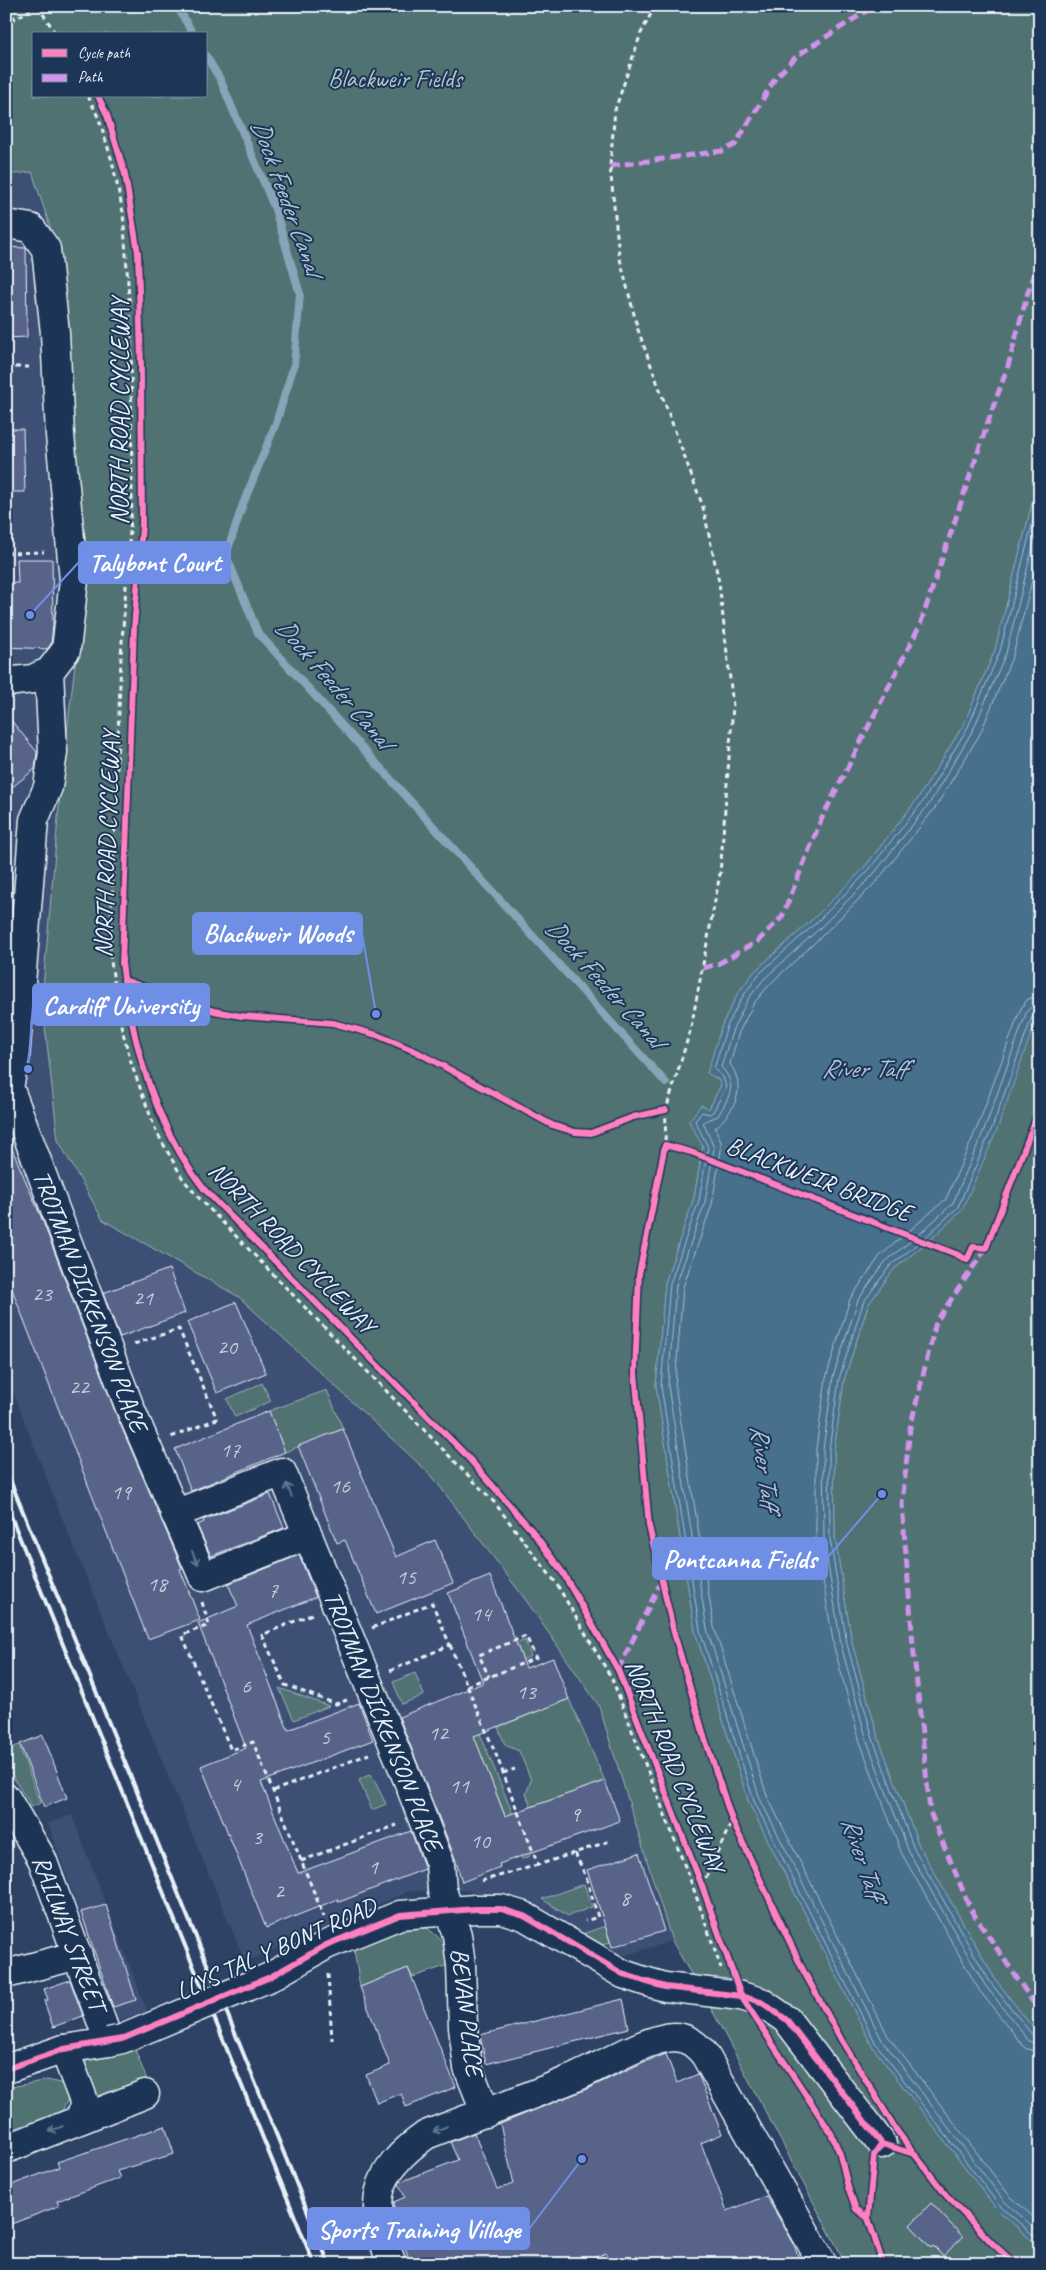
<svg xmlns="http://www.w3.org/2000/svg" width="1046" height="2270" font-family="Caveat,sans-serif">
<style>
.built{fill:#3e4f74}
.green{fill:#517272;stroke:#9cb2b5;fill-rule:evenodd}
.water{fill:#46708d;stroke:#87a4b8}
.pier{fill:#2e4266}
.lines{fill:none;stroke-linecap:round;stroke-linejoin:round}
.shore{stroke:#a7bdcd;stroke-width:1}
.stream{stroke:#87a4b8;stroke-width:8}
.building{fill:#58648a;stroke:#e8f1f8}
.minor-casing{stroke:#e8f1f8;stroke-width:31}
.path{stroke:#e8f1f8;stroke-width:3;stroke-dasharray:5 4;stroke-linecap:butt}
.minor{stroke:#1d3557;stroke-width:28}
.rail{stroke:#e8f1f8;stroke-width:4}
.minor-bridge-casing{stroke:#e8f1f8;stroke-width:31;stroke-linecap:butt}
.minor-bridge{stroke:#1d3557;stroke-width:28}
.quiet{stroke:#d193ec;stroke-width:5;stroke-dasharray:10 5;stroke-linecap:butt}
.cycleway-casing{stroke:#1d3557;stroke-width:9}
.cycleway{stroke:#ff80c0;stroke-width:6}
.oneway{stroke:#64778f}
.labels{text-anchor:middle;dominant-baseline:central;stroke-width:4;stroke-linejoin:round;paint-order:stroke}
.number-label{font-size:22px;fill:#c4cedc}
.park-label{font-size:25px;fill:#b3c5c9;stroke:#1d3557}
.street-label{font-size:25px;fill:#e8f1f8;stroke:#1d3557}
.water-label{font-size:26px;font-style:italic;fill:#afc4d3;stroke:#1d3557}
.leader{fill:none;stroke:#6e8fe5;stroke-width:2}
.callout-dot{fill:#6e8fe5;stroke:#1d3557;stroke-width:2}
.callout{fill:#6e8fe5;stroke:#6e8fe5;stroke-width:2}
.callout-label{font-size:26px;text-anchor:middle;font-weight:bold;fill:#fff}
</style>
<rect width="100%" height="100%" fill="#2e4266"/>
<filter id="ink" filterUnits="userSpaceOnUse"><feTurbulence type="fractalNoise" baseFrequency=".02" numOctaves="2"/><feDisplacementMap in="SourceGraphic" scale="10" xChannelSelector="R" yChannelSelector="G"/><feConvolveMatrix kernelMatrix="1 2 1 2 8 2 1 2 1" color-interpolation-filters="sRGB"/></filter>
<g filter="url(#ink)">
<!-- built -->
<g class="built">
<path d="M32 172 61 260 68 396 85 578 69 713 103 1220 239 1297 432 1476 528 1603 599 1706 672 1941 619 1957 510 1899 462 1890 409 1891 245 1962 64 1523 6 1374V175Z"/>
<path d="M72 1815 147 2011 118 2021 48 1823Z"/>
</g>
<!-- green -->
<g class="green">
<path d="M6 6H1040V472L995 650 964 724 919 797 863 869 813 919 755 971 738 993 722 1025 708 1073 719 1080 721 1085 709 1109 689 1121 703 1146 694 1198 665 1283 656 1386 695 1631 749 1803 872 2046 996 2208 1040 2248V2264H846L714 2014 672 1941 599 1706 528 1603 432 1476 239 1297 103 1220 58 1140 42 999 61 784 85 578 68 396 61 260 32 172 6 175ZM34 34H206V96H34Z"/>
<path d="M1040 1008V2037L995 1979 919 1846 878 1737 852 1643 835 1538 834 1450 844 1380 868 1305 894 1269 930 1240 962 1210Z"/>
<path d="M262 1383 271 1401 235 1417 227 1399Z"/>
<path d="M327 1390 343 1429 285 1452 269 1411Z"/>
<path d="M525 1640 531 1656 492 1673 485 1658Z"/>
<path d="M415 1673 424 1695 402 1704 393 1682Z"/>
<path d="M279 1688 329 1706 294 1720Z"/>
<path d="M463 1692 530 1856 522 1859 457 1694Z"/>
<path d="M569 1699 605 1781 531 1807 526 1794 531 1780 519 1751 505 1745 498 1727Z"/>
<path d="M10 1720 14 1730 10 1732 14 1741 6 1745V1721Z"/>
<path d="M19 1745 40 1803 32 1807 6 1766V1750Z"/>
<path d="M371 1774 386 1804 372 1810 359 1780Z"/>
<path d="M584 1884 592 1907 568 1916 542 1899Z"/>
<path d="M424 1926C440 1937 448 1945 451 1964L413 1977 408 1968 360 1987 354 1949 396 1929Z"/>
<path d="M605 1926 610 1942 595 1947 577 1936Z"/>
<path d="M133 2044 148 2083 101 2099 96 2095 85 2064 87 2060Z"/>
<path d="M47 2080 64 2084 69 2097 61 2113 6 2135V2088Z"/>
</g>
<!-- water -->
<path class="water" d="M1040 472V1008L997 1130 962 1210 930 1240 894 1269 868 1305 844 1380 834 1450 835 1538 852 1643 878 1737 919 1846 995 1979 1040 2037V2248L996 2208 872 2046 749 1803 695 1631 656 1386 665 1283 694 1198 703 1147 689 1121 701 1105 709 1109 721 1085 719 1080 707 1073 722 1025 738 993 755 971 813 919 863 869 919 797 964 724 995 650Z"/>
<!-- pier -->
<path class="pier" d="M700 1151 884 1221 888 1219 887 1223 933 1241 927 1246 884 1230 882 1233 880 1232 881 1228 698 1158Z"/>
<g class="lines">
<!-- shore -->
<g class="shore">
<path d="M1040 493 1000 651 968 727 924 800 867 872 817 922 759 974 743 996 727 1026 714 1069 723 1077 726 1087 713 1112 709 1114 702 1112 695 1121 708 1147 699 1200 670 1284 661 1386 700 1630 754 1801 876 2044 999 2205 1040 2241"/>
<path d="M1040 518 1006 653 973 730 929 804 872 876 821 927 764 979 748 999 733 1029 721 1067C738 1085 730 1095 718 1116L703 1122 714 1148 705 1202 676 1285 668 1386 707 1629 760 1799 882 2040 1004 2201 1040 2233"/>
<path d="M1040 549 1013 655 980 734 935 808 877 881 826 932 770 984 754 1003 739 1032 730 1064C747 1087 735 1111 715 1128L721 1142V1150L712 1204 683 1287 675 1385 714 1627 767 1796 888 2036 1009 2195 1040 2223"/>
<path d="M1040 996 1028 999 1021 1008 979 1123 946 1199 880 1256 850 1299 826 1378 816 1449V1538L834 1647 860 1742 902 1854 979 1990 1025 2048 1040 2053"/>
<path d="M1040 1004 1032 1006 1027 1011 986 1125 953 1203 923 1231 885 1262 858 1300 833 1377 823 1450 824 1540 841 1645 867 1741 909 1852 985 1985 1029 2041 1040 2046"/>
<path d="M1040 1010 1033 1014 992 1128 958 1207 927 1236 890 1266 863 1303 839 1379 829 1450 830 1539 847 1644 873 1739 914 1849 990 1982 1034 2037 1040 2039"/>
</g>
<!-- stream -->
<g class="stream">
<path d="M177 6 193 34"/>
<path d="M206 56 220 79 275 209 300 294 294 365 276 423 243 504 226 555 258 633 666 1083"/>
</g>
</g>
<!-- building -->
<g class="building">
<path d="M6 247 26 248 27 337 6 338Z"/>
<path d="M6 429H23L25 492H6Z"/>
<path d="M17 559H52L53 625 51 644 47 649 6 647V583H18Z"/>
<path d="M6 714 37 752 35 769 6 792Z"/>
<path d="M6 1135 42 1219 116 1414 182 1568 180 1569 200 1620 148 1639 6 1274Z"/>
<path d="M169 1269 185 1313 120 1337 103 1293Z"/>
<path d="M236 1302 266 1373 217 1393 187 1322Z"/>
<path d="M269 1411 285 1452 191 1491 175 1449Z"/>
<path d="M343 1429 396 1557 435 1540 453 1583 376 1614 345 1540 337 1543 298 1446Z"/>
<path d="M270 1494 284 1528 211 1556 197 1525 204 1522 203 1520Z"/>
<path d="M299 1555 316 1597 247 1625 288 1730 359 1703 373 1740 261 1782 298 1873 411 1831 425 1869 339 1902 338 1899 266 1928 201 1766 246 1748 198 1623 238 1606 228 1584Z"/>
<path d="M490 1576 526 1668 553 1658 569 1699 474 1736 505 1816 605 1781 620 1821 499 1864 500 1867 462 1882 455 1858 399 1717 483 1683 448 1593Z"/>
<path d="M43 1735 67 1798 44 1807 20 1744Z"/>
<path d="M639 1853 664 1931 612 1947 587 1870Z"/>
<path d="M106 1905 136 2000 113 2007 81 1912Z"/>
<path d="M408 1968 456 2087 406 2107 401 2093 377 2103 366 2075 390 2065 360 1987Z"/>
<path d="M70 1980 83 2016 53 2027 44 2001 48 2000 44 1989Z"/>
<path d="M623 1999 629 2028 486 2064 480 2035Z"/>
<path d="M666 2054 677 2083 698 2074 722 2134 701 2143 727 2211 766 2196 793 2242 801 2264H610L606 2253 580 2264H411L395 2221 394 2202 405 2197 399 2184 400 2182 458 2160 450 2142 474 2133 497 2189 514 2184 500 2124 582 2091 644 2062Z"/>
<path d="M165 2126 174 2154 117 2171 120 2178 57 2201 59 2206 6 2226V2187L59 2167 57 2162Z"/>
<path d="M931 2203 963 2237 943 2256 933 2246 931 2248 910 2225Z"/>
</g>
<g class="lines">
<!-- minor casing -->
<g class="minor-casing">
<g id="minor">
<path d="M6 224 31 228 46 249 55 333 60 435 74 580 66 650 49 672 41 675 33 679 6 682"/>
<path d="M49 672 53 752 48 787 34 820 15 1059 9 1087 130 1408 203 1577 308 1535"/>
<path d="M175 1514 282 1472 409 1783 440 1864 442 1890 457 1935 461 1965 463 2027 468 2068 486 2113"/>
<path d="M6 1798 42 1859 109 2042 64 2049 6 2069"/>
<path d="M6 1974 78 1955"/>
<path d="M270 1977 326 1945 400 1915 475 1909H501L524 1916 623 1974 644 1981 665 1987 741 1996 761 2002 787 2020 882 2144"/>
<path d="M82 2119 145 2094"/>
<path d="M6 2149 82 2119 84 2101 64 2049"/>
<path d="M392 2264C368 2204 372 2173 426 2135 476 2115 527 2098 576 2077 602 2066 647 2038 674 2037 688 2037 697 2045 705 2055L823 2264"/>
</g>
</g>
<!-- path -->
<g class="path">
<path d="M38 6 56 34"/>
<path d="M655 6 641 33 615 110 610 166 619 255 638 330 703 507 719 582 733 706 720 874 691 1028 666 1110 665 1145 639 1274 635 1372 649 1526 674 1633 732 1820 803 1970 857 2065"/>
<path d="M6 12 9 11 15 19 36 6"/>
<path d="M88 96 99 119 112 161 123 212 131 327 132 502 121 656 110 954 119 1018 132 1066 156 1131 183 1179 199 1198 494 1502 556 1583 612 1679 693 1887 721 1968"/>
<path d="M6 367H31"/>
<path d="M6 553 44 552"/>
<path d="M665 1145 691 1152 956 1254 967 1260 973 1247 986 1248 1040 1108"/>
<path d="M134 1344 179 1329 217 1419 171 1437"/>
<path d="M202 1602 209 1625 182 1635 231 1750 253 1742 324 1917"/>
<path d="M312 1614 262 1635 285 1685 336 1704 347 1700"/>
<path d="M372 1628 432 1603 450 1645 390 1671"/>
<path d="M450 1645 497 1757 538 1865 610 1841"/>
<path d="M467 1686 536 1658 526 1636 479 1655 489 1677"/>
<path d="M503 1773 515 1769"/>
<path d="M273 1791 369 1754"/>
<path d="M575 1853 586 1877 598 1917 585 1921"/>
<path d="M301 1861 397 1825"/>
<path d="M481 1881 538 1865"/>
<path d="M702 1886 732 1821"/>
<path d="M328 1974 332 2040"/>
<path d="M908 2146C941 2188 975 2228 1015 2264"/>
</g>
<!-- minor -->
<use href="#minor" class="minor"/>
<!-- rail -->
<g class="rail">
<path d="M6 1470 329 2264"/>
<path d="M6 1504 314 2264"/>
</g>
<!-- minor-bridge casing -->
<g class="minor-bridge-casing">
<path id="minor-bridge" d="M109 2042 122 2039 270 1977"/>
</g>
<!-- minor-bridge -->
<use href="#minor-bridge" class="minor-bridge"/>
<!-- quiet -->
<g class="quiet">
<path d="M610 166 722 151 735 145 776 77 798 55 874 6"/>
<path d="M703 968 718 964 758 941 782 917 821 820 920 625 992 410 1008 366 1028 292 1040 260"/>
<path d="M986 1248 936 1322 910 1428 902 1504 913 1645 930 1812 971 1910 1033 2002 1040 2009"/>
<path d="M618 1670 662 1580"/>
</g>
<!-- cycleway casing -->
<g class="cycleway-casing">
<g id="cycleway">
<path d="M98 96 107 115 125 174 138 253 141 365 142 525 134 628 122 963C132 1043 154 1125 204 1189L465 1454 533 1532 563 1573 618 1670 702 1886 741 1996 831 2133 840 2154 848 2187 856 2209 868 2218 883 2264"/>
<path d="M124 980 214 1011 241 1016 333 1023 377 1035 417 1052 552 1125 575 1132 591 1133 633 1117 666 1110"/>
<path d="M6 2069 64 2049 122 2039 270 1977 326 1945 400 1915 475 1909H501L524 1916 623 1974 644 1981 665 1987 741 1996 761 2002 787 2020 882 2144 914 2154"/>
<path d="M868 2218 874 2155 882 2144"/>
<path d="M1015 2264 991 2242 946 2195 897 2131 842 2041 803 1970 732 1820 705 1739 674 1633 649 1526 635 1372 639 1274 665 1145 691 1152 956 1254 967 1260 973 1247 986 1248 1040 1108"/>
</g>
</g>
<!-- cycleway -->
<use href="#cycleway" class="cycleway"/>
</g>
<!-- one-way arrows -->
<defs><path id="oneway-shaft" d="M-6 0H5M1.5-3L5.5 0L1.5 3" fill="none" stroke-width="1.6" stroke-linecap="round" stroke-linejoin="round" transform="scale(1.25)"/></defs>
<g class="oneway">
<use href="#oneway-shaft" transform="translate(289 1490) rotate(-112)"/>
<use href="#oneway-shaft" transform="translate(195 1558) rotate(66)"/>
<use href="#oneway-shaft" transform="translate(56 2129) rotate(158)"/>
<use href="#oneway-shaft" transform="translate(440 2129) rotate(159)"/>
</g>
</g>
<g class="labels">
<!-- number labels -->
<g class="number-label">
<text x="42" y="1294">23</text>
<text x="143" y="1298">21</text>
<text x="227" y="1347">20</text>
<text x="79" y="1387">22</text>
<text x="230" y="1450">17</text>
<text x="340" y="1486">16</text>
<text x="121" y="1492">19</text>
<text x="406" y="1577">15</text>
<text x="157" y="1584">18</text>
<text x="273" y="1590">7</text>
<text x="481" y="1614">14</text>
<text x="246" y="1686">6</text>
<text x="526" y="1692">13</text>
<text x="438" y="1733">12</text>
<text x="325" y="1737">5</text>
<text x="235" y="1784">4</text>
<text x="459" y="1786">11</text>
<text x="575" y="1814">9</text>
<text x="257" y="1837">3</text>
<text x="480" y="1841">10</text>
<text x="373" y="1867">1</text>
<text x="279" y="1891">2</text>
<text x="625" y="1898">8</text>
</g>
<!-- park labels -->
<g class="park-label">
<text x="395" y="79">Blackweir Fields</text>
</g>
<!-- street labels -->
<g class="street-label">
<text transform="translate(120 411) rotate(-90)">NORTH ROAD CYCLEWAY</text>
<text transform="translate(107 844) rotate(-88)">NORTH ROAD CYCLEWAY</text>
<text transform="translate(819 1179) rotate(21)">BLACKWEIR BRIDGE</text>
<text transform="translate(292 1248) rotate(46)">NORTH ROAD CYCLEWAY</text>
<text transform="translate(90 1301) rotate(69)">TROTMAN DICKENSON PLACE</text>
<text transform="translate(383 1721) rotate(68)">TROTMAN DICKENSON PLACE</text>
<text transform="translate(675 1766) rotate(68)">NORTH ROAD CYCLEWAY</text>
<text transform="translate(69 1933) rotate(69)">RAILWAY STREET</text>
<text transform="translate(276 1949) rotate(-24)">LLYS TAL Y BONT ROAD</text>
<text transform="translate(467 2012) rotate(83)">BEVAN PLACE</text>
</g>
<!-- water labels -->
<g class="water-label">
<text transform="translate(287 197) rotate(70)">Dock Feeder Canal</text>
<text transform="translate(334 683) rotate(49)">Dock Feeder Canal</text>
<text transform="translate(605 983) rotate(48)">Dock Feeder Canal</text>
<text x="864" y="1068">River Taff</text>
<text transform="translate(765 1467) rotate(82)">River Taff</text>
<text transform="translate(863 1858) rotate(71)">River Taff</text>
</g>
</g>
<!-- callouts -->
<path class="leader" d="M30 615L79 562M376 1014L362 933M28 1069L33 1005M882 1494L827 1558M582 2159L529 2229"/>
<g class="callout-dot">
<circle cx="30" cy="615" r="5"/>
<circle cx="376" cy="1014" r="5"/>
<circle cx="28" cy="1069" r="5"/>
<circle cx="882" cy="1494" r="5"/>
<circle cx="582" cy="2159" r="5"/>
</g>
<g class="callout">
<rect x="79" y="542" width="151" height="41" rx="5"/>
<rect x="193" y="913" width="169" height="41" rx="5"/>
<rect x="33" y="984" width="176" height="41" rx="5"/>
<rect x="653" y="1538" width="174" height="41" rx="5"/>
<rect x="308" y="2208" width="221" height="41" rx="5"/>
</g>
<g class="callout-label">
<text x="155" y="571">Talybont Court</text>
<text x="278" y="942">Blackweir Woods</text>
<text x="121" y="1014">Cardiff University</text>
<text x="740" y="1568">Pontcanna Fields</text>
<text x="419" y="2238">Sports Training Village</text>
</g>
<!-- margin -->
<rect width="1046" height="2270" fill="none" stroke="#1d3557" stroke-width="25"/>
<rect x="12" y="12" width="1021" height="2245" fill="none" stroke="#e8f1f8" stroke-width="2" filter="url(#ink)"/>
<!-- legend -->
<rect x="32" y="32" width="175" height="65" fill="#1d3557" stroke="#6e8097"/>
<rect x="42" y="49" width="25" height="8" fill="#ff80c0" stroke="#6e8097"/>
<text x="78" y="58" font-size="15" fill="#e8f1f8">Cycle path</text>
<rect x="42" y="74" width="25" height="8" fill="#d193ec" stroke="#6e8097"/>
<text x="78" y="82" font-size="15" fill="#e8f1f8">Path</text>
</svg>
